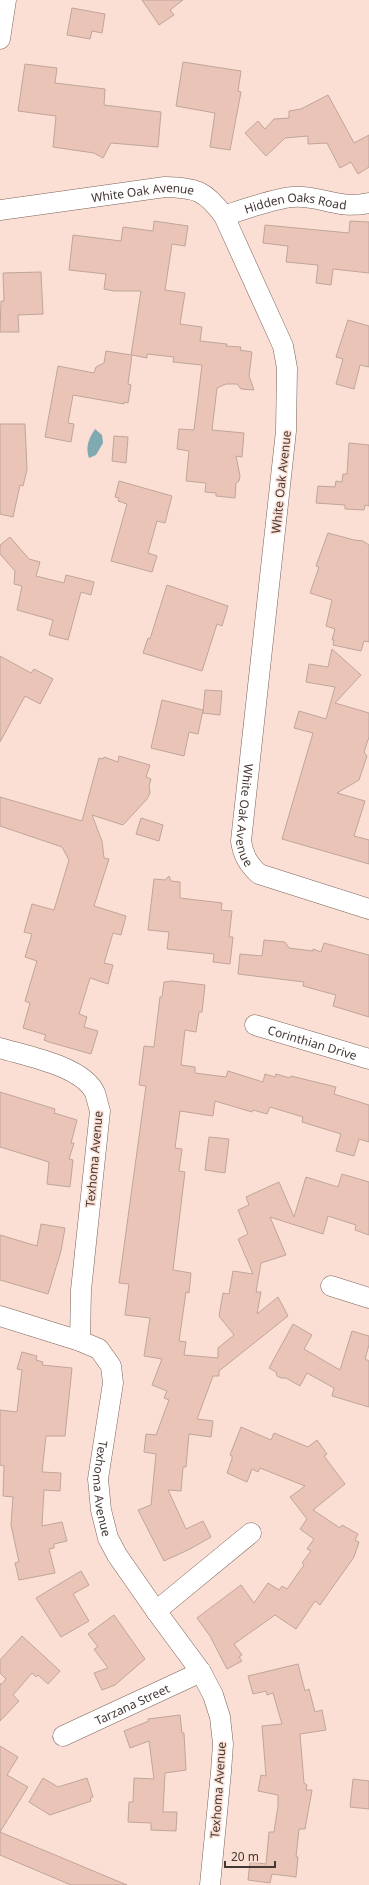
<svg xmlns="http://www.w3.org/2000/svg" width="369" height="1885" font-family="'Noto Sans',sans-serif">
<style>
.water{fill:#80aab2}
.building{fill:#eac5b7;stroke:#c0a59b}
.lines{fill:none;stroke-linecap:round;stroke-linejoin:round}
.street-casing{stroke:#7a6259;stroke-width:21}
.street{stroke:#fff;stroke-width:20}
.labels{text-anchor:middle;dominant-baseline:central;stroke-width:3;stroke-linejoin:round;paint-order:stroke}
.street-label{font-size:12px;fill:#443834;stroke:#fbdfd4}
</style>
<rect width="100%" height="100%" fill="#fbdfd4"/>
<!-- water -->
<path class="water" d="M95 429 102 435 103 443 96 455 89 458C85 447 89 438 95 429Z"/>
<!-- building -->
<g class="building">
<path d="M142 0H183L170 10 174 15 159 25Z"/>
<path d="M72 8 105 14 102 33 92 31 90 39 67 35Z"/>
<path d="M183 62 241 71 238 91 241 92 230 150 210 147 215 113 176 106Z"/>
<path d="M25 64 57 68 55 83 105 89 104 105 161 112 158 147 111 143 103 158 94 153 53 147 56 116 18 111Z"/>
<path d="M328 95 354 143 369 135V167L358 174 351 162 340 168 327 143 308 144V136L285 138 266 156 245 133 258 121 265 129 274 119 289 118V111L301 109Z"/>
<path d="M154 221 188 226 185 246 172 244 165 290 185 293 180 324 202 327 200 341 227 344 226 346 241 347 240 350 252 352 249 376 254 390 241 389 237 384H226L217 388 212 430 244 433 242 457 236 456 240 476 239 481 236 483 235 498 216 496V493L205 492 206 483 186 481 189 451 177 449 179 429 194 430 202 365 173 362 174 357 147 354V358L132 355 128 384 131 385 128 403 124 402V404L73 395 68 423 74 424 71 442 45 437 58 366 94 373 96 367 104 363 106 351 131 355 141 291H114L104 289 106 274 69 270 73 235 121 241 123 227 153 231Z"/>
<path d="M350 221 369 222V273L333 269 331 285 316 283 318 265 286 262 288 246 263 243 265 225 349 233Z"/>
<path d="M41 272 43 314 18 315 19 332H0L1 301H4L3 273Z"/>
<path d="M348 320 369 326V367L360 365 354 389 336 384 343 359 336 357Z"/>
<path d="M0 424H25L27 470 23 486 20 485 13 517 0 514Z"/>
<path d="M114 436 128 437 126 463 112 461Z"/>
<path d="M349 443 369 445V506L365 505 364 510 345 509V505L316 503 318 486 335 487 336 481 342 482 343 474H347Z"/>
<path d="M119 481 172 496 165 523 157 521 148 553 157 556 152 572 111 561 127 504 118 501 119 498 115 497Z"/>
<path d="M328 533 354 540 363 541 369 545V642L364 641 361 651 333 645 334 640H332L335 629 326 626 332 600 310 593 319 567 316 566Z"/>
<path d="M10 537 29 559 40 562 36 576 64 583 66 575 94 582 91 595 81 592 68 640 49 635 53 620 17 610 22 586 14 584 15 571 0 554V545Z"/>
<path d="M167 585 228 606 222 626 217 624 202 671 143 653 148 638 150 639Z"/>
<path d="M332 649 361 675 335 703 369 713V737L364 752 367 756 359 780 337 793 365 801 354 836 369 840V864L282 839 313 733 294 728 299 711 326 719 335 687 306 682 309 664 328 667Z"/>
<path d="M0 656 31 673 34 669 53 679 40 704 25 696 0 742Z"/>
<path d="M205 690 222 691 220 715 203 713Z"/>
<path d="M162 700 203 710 198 734 189 732 184 756 151 748Z"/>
<path d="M119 756 150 765 146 777 151 779 149 786 150 793 147 799 123 825 92 815 102 841 104 858 109 859 94 906 126 916 121 935 113 933 104 963 113 965 108 984 90 978 79 1014 87 1017 84 1027 98 1031 91 1054 49 1042 44 1040 46 1035 23 1028 30 1003 25 1001 37 961 25 957 32 934 24 932 32 904 54 910 69 860 62 847 0 826V797L82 821 99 758 103 759 104 757 118 762Z"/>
<path d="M141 818 163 825 159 841 136 834Z"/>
<path d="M169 876 171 881 180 882V898L222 903 221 910 232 911 229 937H233L230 964 213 962 214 954 167 949 169 932 148 930 154 879 165 880Z"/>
<path d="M264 940 285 942 289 948 313 951V949L321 952 324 943 369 955V1017L333 1006 336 995 303 986 304 982 238 974 240 954 262 956Z"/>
<path d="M172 981 205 985 202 1012H199L196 1032 185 1030 181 1065 195 1067V1073L226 1077 228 1071 263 1082 265 1074 275 1077 276 1074 290 1078 291 1076 336 1087 334 1094 369 1105V1142L359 1139 354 1156 336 1151 341 1134 302 1122 303 1117 270 1107 267 1114 253 1110 252 1112 215 1101 213 1116 180 1111 175 1148 182 1149 179 1171 185 1172 173 1270 191 1273 189 1293 186 1292 179 1341 186 1342 184 1355 218 1358V1348L234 1335 219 1316 223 1293 229 1294 233 1271 253 1274 238 1239 248 1234 238 1210 249 1205 246 1197 279 1182 294 1217 306 1177 338 1187 342 1174 369 1182V1235L355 1230 356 1225 328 1216 323 1234 270 1217 286 1255 261 1263 256 1292H261L257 1314 278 1297 288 1316 219 1371V1376H213L197 1419 213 1421 211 1437 189 1434 186 1467H183L181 1491 168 1490 186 1529 203 1521 211 1537 190 1549 164 1561 138 1510 151 1505 156 1454 144 1452 146 1434 156 1435 169 1400 164 1398 167 1391 152 1385 162 1359 144 1356 150 1318 125 1315 129 1284 119 1283 146 1086 139 1085 144 1046 154 1047 160 997H162L164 982Z"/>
<path d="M0 1092 55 1109 54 1113 77 1120 71 1143H74L69 1159 73 1160 70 1187 47 1184 49 1162 0 1147Z"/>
<path d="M209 1137 229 1139 225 1173 205 1170Z"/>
<path d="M41 1224 65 1228 61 1251 48 1294 0 1280V1235L37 1246Z"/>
<path d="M293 1324 312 1335 304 1349 340 1370 352 1331 369 1336V1345L365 1359 369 1361V1407L332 1396 334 1388 307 1373 300 1386 286 1378H281L277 1376 276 1372 269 1368Z"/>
<path d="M22 1352 37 1356 36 1360 43 1362 42 1365 72 1368 65 1436H46L42 1472 61 1473 60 1491 44 1490 42 1526 62 1522 67 1541 54 1544V1548L49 1549 55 1573 19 1580 15 1563 19 1562 11 1525 13 1497 3 1496 4 1466 0 1465V1410L17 1412 22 1370 17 1369Z"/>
<path d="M241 1427 271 1440 274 1433 308 1447 317 1440 327 1454 324 1456 345 1484 313 1510 340 1528 342 1525 358 1534 355 1540 359 1542 354 1557 320 1605 315 1601 296 1629 275 1615 234 1644 242 1655 239 1657 242 1661 227 1669 210 1636 197 1618 241 1585 254 1603 268 1583 279 1590 282 1586 287 1589 304 1565 302 1563 311 1551 307 1549 314 1539 300 1529 307 1519 290 1497 305 1486 260 1468 258 1472 252 1469 247 1482 227 1473 232 1459V1456L230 1455Z"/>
<path d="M81 1571 89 1585 73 1594 89 1621 61 1637 36 1598Z"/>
<path d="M114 1615 145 1659 115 1685 102 1690 94 1673 108 1668 94 1649 98 1647 88 1634Z"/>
<path d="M22 1636 60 1671 48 1684 38 1675 36 1677 32 1673 13 1695 19 1701 0 1721V1683L1 1685 6 1679 0 1673V1660Z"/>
<path d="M298 1664 305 1691 309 1689 315 1712 322 1710 326 1730 300 1734 304 1783 307 1785 306 1790H312L305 1829H299L296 1857H298L296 1877 272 1874 270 1883 248 1880 250 1862 266 1864 269 1832H274L278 1806V1795L258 1791 261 1775 266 1776 262 1726 282 1724 273 1693 267 1695 266 1691 253 1694 248 1676Z"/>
<path d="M180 1715 182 1733H184L186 1770 165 1773 163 1812H177L176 1831 151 1830V1823L128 1822 129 1802H133L134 1778 154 1779 149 1741 130 1748 124 1731 149 1721 148 1719Z"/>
<path d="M0 1746 18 1757 7 1775 28 1787 0 1832 127 1885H71L0 1855Z"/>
<path d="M43 1778 58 1787 87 1778 93 1797 90 1798 91 1801 50 1815 29 1802Z"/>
<path d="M353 1779 369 1781V1809L350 1807Z"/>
</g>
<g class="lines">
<!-- street casing -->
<g class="street-casing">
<g id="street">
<path d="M0 39 6 0"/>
<path id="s1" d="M0 210 165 187C196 188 205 190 224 216L283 346 287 368 286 431 241 841C243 855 248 864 259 874L369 909"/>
<path id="s2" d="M224 216C242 210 275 198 293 197 321 195 337 210 369 203"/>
<path id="s3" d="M255 1025 369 1059"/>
<path id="s4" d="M0 1048C26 1056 83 1066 95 1093 97 1099 98 1105 100 1111L81 1290 80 1341 99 1349 111 1366 113 1383 98 1479 101 1510 108 1538 117 1555 156 1611 201 1672 213 1695 220 1717 223 1744 221 1772 210 1885"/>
<path d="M331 1286 369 1298"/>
<path d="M0 1316 80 1341"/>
<path d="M156 1611 251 1533"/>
<path id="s5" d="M63 1736 201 1672"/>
</g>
</g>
<!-- street -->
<use href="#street" class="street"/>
</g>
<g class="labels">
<!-- street labels -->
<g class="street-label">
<text stroke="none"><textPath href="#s1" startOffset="144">White Oak Avenue</textPath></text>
<text stroke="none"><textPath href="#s2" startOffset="74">Hidden Oaks Road</textPath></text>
<text transform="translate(281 482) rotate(-84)">White Oak Avenue</text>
<text stroke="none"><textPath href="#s1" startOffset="851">White Oak Avenue</textPath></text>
<text stroke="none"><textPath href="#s3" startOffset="60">Corinthian Drive</textPath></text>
<text transform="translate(94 1159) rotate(-85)">Texhoma Avenue</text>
<text stroke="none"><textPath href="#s4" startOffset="523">Texhoma Avenue</textPath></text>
<text stroke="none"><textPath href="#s5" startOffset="76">Tarzana Street</textPath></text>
<text transform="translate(218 1790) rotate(-86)">Texhoma Avenue</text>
</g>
</g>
<!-- scale -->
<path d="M225 1861v6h50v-6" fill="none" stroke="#443834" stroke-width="2"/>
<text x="231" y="1861" font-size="12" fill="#443834" stroke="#fbdfd4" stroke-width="3" paint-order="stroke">20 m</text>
</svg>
